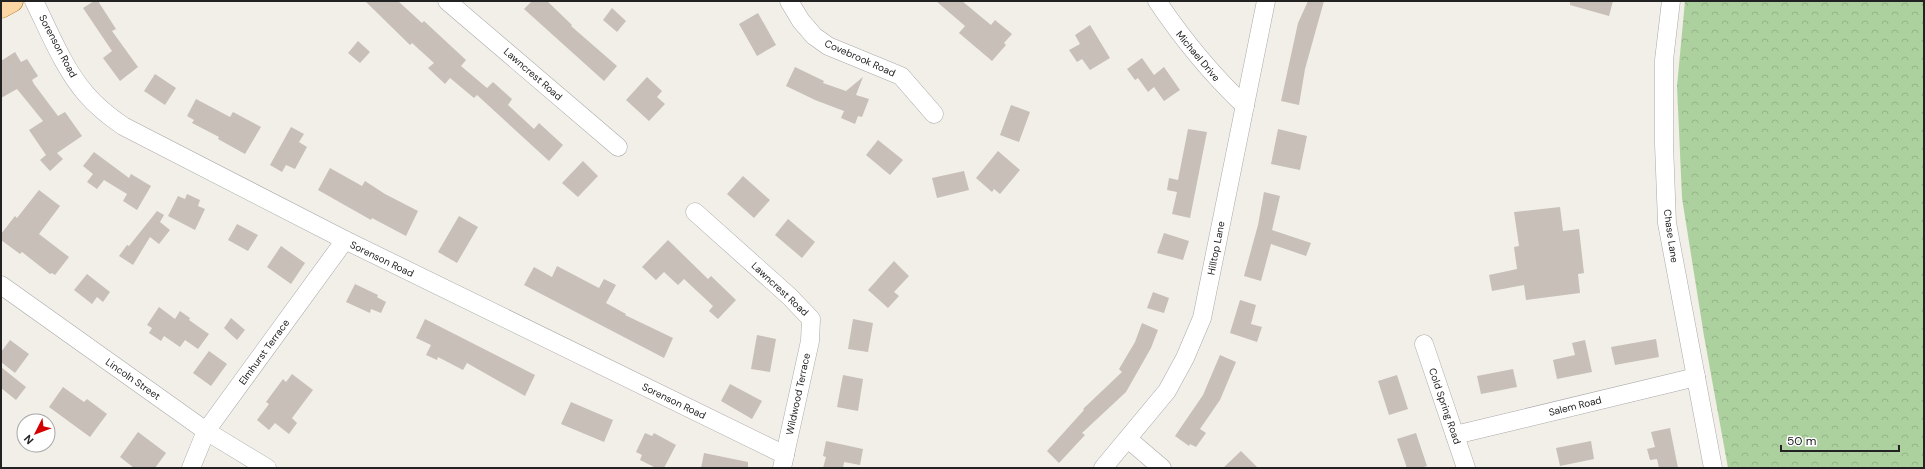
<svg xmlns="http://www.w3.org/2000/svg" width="1925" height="469" font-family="'DM Sans',sans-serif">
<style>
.forest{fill:url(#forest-crowns)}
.building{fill:#c7bfb8}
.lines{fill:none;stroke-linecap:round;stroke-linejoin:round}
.minor-casing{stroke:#a9a9a9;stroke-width:19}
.major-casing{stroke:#a06b00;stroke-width:23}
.minor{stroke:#fff;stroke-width:18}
.major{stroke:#fcd6a4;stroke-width:22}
.labels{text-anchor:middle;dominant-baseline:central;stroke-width:3;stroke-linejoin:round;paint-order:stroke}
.street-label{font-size:10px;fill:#222;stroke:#fff}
</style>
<defs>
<pattern id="forest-crowns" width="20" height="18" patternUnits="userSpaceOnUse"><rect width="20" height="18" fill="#add19e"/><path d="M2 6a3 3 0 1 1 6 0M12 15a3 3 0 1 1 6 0" fill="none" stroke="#95b388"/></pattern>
</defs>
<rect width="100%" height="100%" fill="#f2efe9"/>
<!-- forest -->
<path class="forest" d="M1685 1H1924V468H1728L1704 336 1682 198 1677 86Z"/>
<!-- building -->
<g class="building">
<path d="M94 1H98L116 29 112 31 138 67 120 81 103 58 112 51 83 8Z"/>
<path d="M365 1H398L422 23 424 21 466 60 461 66 487 88 493 82 512 99 508 105 534 129 539 123 563 145 549 161 477 95 474 98 450 78 445 84 428 68 434 63 412 43 410 45Z"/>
<path d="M532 1H547L572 25 571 26 617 66 604 81 524 9Z"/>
<path d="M936 1H962L991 25 995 20 1012 34 1004 43 1006 45 992 61 959 33 965 26Z"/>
<path d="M1308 1H1324L1305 69 1299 105 1281 101 1298 23Z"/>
<path d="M1570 1H1613L1609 16 1570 5Z"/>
<path d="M612 8 626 21 617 32 603 20Z"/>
<path d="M758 13 776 45 757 56 739 24Z"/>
<path d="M1090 25 1110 58 1090 70 1082 59 1077 62 1069 50 1080 44 1075 35Z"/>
<path d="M358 41 370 52 360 63 348 53Z"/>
<path d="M15 52 21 62 27 59 38 76 32 80 34 84 58 116 65 112 82 136 57 153 63 159 50 171 40 160 46 155 29 130 43 121 17 89 1 98V61Z"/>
<path d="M1142 58 1154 75 1164 67 1180 90 1164 101 1154 87 1148 92 1138 78 1135 80 1127 69Z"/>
<path d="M795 67 824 81 823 83 846 91 863 77 856 95 869 99 862 117 858 116 855 124 841 118 844 111 815 100 786 86Z"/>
<path d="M155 74 176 88 165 105 144 91Z"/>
<path d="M647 77 662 91 657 97 665 104 649 121 626 100Z"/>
<path d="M196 99 230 117 233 112 261 127 245 154 218 139 219 137 192 123 194 120 187 116Z"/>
<path d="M1011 105 1030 112 1019 142 1000 135Z"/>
<path d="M291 127 304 134 299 142 307 147 295 169 286 165 282 172 270 165Z"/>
<path d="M1188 129 1207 132 1190 218 1172 214 1177 192 1167 190 1169 178 1178 180Z"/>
<path d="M1278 129 1307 136 1300 170 1271 164Z"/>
<path d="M878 140 903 160 890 175 866 155Z"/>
<path d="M998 151 1020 170 1000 194 994 189 992 192 976 178Z"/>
<path d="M94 152 129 178 131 174 151 186 137 210 123 201 127 194 104 180 97 189 87 182 93 174 83 166Z"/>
<path d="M583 161 598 176 578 197 562 183Z"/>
<path d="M330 168 362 186 365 181 385 194 418 211 406 236 372 218 371 220 318 190Z"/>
<path d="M964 171 969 190 937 198 932 178Z"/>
<path d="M743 176 770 200 754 218 727 194Z"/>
<path d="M39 190 60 206 39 234 69 257 55 275 52 273 50 274 22 252 20 254 1 240V234L15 216 17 218Z"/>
<path d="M1264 192 1280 196 1272 230 1311 243 1306 256 1271 244 1261 281 1244 276 1258 225Z"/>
<path d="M187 194 200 200 198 206 205 209 195 230 168 216 178 196 185 199Z"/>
<path d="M1560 207 1563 231 1579 229 1584 273 1578 274 1580 293 1526 300 1524 285 1492 291 1489 275 1517 269 1514 247 1519 246 1514 212Z"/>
<path d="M157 211 164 215 160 222 170 230 159 244 150 237 133 265 119 256 127 245 129 246Z"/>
<path d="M459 216 478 227 457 263 438 252Z"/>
<path d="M788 219 815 242 802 258 775 235Z"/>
<path d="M237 224 258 235 248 251 228 240Z"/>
<path d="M1164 233 1189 241 1183 260 1157 253Z"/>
<path d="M668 240 708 279 711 276 736 300 718 319 709 311 713 306 684 279 678 285 664 272 656 280 642 267Z"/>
<path d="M281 246 305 263 291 284 267 267Z"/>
<path d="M894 261 909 276 894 292 899 296 888 308 868 290Z"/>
<path d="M557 266 599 288 604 279 616 285 606 303 626 314 625 315 673 338 664 358 524 285 534 267 552 277Z"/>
<path d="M87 274 110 292 103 302 97 297 92 304 74 290Z"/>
<path d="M355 284 378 295 377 297 386 302 381 313 371 309 370 313 346 302Z"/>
<path d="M1153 292 1169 298 1164 313 1147 308Z"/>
<path d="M1240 300 1256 305 1251 324 1262 327 1257 342 1230 333Z"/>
<path d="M159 307 175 319 180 311 190 318 189 320 209 334 198 349 185 340 180 347 164 336 161 341 149 333 152 328 147 325Z"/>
<path d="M231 318 245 330 237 340 224 328Z"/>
<path d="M425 319 535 375 525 396 467 363 463 370 438 357 437 360 426 355 431 345 416 338Z"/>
<path d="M853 319 873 323 868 352 848 349Z"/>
<path d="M1142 323 1158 330 1151 348 1126 392 1082 433 1085 435 1059 463 1047 451 1084 410 1083 409 1122 372 1119 369 1135 342Z"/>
<path d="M757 335 776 339 770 372 751 369Z"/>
<path d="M1656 339 1659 357 1615 365 1611 347Z"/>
<path d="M10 340 29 354 15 373 1 362V352Z"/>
<path d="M1585 340 1592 372 1557 379 1553 360 1575 355 1572 343Z"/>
<path d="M209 351 227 364 211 386 193 373Z"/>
<path d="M1220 355 1236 362 1220 400 1200 429 1206 433 1196 447 1190 444 1189 446 1175 436 1203 395Z"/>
<path d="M1 367 26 387 16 400 1 388Z"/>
<path d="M1513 369 1517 387 1481 394 1477 376Z"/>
<path d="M292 374 313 390 292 418 297 423 289 434 275 423 269 430 257 420 269 404 266 402 283 379 286 382Z"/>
<path d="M843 375 863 379 858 411 837 407Z"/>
<path d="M1397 375 1408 409 1389 415 1378 381Z"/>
<path d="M730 384 762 401 752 419 721 401Z"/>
<path d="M63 387 84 402 87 399 107 414 90 437 49 407Z"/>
<path d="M571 402 613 420 604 442 561 424Z"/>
<path d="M1670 428 1678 468H1659L1657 459 1650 460 1647 449 1655 447 1651 432Z"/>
<path d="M138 432 166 453 155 468H134L120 457Z"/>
<path d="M645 433 652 436 654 433 676 445 664 468H656L640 460 642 455 636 452Z"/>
<path d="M1416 433 1427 466 1420 468H1407L1397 439Z"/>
<path d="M826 441 863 449 860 465 844 462 843 468H823L826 457 823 456Z"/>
<path d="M1591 441 1594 459 1560 466 1556 448Z"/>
<path d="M1241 451 1258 468H1223Z"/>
<path d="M704 453 748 462V468H701Z"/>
</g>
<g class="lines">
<!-- minor casing -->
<g class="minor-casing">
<g id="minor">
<path d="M34 1C49 31 64 69 86 94 97 107 110 117 123 126L345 240 785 455"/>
<path d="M447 1 618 147"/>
<path d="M789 1 801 21 814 36 828 46 901 76 934 114"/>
<path d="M1157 1C1184 41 1210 73 1245 106"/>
<path d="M1671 1 1664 60V144L1667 223 1713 468"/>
<path d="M695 212 789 296 811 319 810 341 782 468"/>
<path d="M1 285 206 431 267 468"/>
<path d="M1424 344 1466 468"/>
<path d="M1455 435 1696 377"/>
<path d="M1128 439 1162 468"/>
<path d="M191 468 206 431 345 240"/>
<path d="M1103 468 1167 391 1185 358 1202 318 1266 1"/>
</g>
</g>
<!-- major casing -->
<g class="major-casing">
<path id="major" d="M1 7 12 1"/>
</g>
<!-- minor -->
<use href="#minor" class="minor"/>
<!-- major -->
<use href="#major" class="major"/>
</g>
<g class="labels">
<!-- street labels -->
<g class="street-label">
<text transform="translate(58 46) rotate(62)">Sorenson Road</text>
<text transform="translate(1198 56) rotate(50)">Michael Drive</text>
<text transform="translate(860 58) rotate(24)">Covebrook Road</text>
<text transform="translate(533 74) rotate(41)">Lawncrest Road</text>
<text transform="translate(1671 236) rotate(82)">Chase Lane</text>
<text transform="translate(1216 248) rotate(-79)">Hilltop Lane</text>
<text transform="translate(382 259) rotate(26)">Sorenson Road</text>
<text transform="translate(780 289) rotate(43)">Lawncrest Road</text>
<text transform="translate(264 352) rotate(-54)">Elmhurst Terrace</text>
<text transform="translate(133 379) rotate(35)">Lincoln Street</text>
<text transform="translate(798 394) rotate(-78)">Wildwood Terrace</text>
<text transform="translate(674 401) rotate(26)">Sorenson Road</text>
<text transform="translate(1445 406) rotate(71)">Cold Spring Road</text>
<text transform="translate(1575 406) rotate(-14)">Salem Road</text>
</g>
</g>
<!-- border -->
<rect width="1925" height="469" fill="none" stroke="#222222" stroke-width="4"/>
<!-- north arrow -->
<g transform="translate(36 433) rotate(228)"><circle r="19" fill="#ffffff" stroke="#a7a7a7"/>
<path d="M0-3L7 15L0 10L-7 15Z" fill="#d40000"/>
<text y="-6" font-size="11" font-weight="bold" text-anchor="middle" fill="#222222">N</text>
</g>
<!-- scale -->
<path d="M1781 445v6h118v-6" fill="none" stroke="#222222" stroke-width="2"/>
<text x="1787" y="445" font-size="12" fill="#222222" stroke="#ffffff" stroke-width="3" paint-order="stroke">50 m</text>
</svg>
